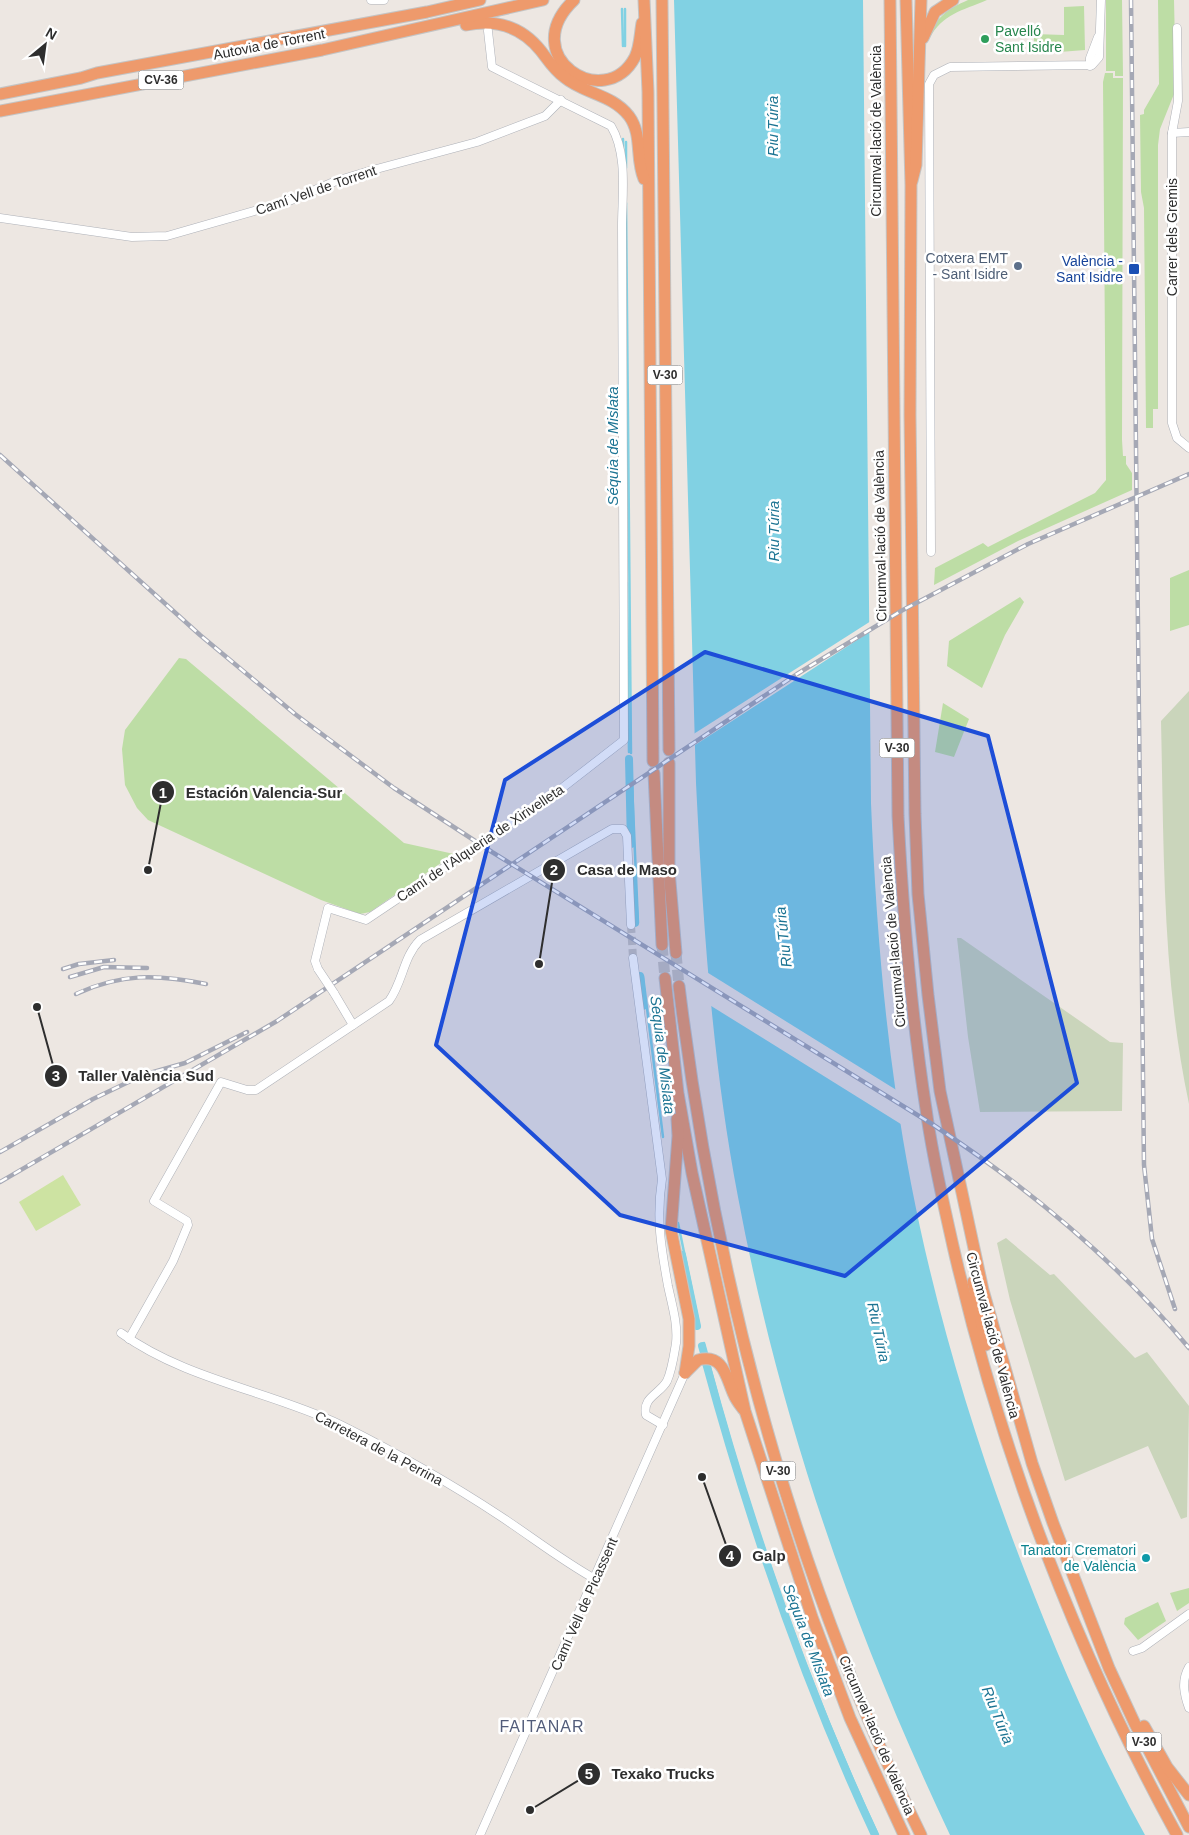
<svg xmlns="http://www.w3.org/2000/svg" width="1189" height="1835" font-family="Helvetica,sans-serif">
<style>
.green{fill:#bddda5}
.cemetery{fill:#cad5bb}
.pitch{fill:#cde3a2}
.water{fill:#81d1e3}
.pier{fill:#ede7e2}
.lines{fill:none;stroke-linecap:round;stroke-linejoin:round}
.stream{stroke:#81d1e3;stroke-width:2.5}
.canal{stroke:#81d1e3;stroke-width:8}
.minor-tunnel{stroke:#c7c2be;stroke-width:8;stroke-dasharray:8 4;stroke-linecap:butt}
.highway-tunnel{stroke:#c7c2be;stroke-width:11;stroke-dasharray:11 5.5;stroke-linecap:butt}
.minor-casing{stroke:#aeb1b8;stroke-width:9}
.highway-casing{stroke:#c4c4c4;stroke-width:13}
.minor{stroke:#fff;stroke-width:8}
.highway{stroke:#ee9a6c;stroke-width:11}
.rail-casing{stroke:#a5a8b5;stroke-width:4.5}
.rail{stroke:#fff;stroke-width:2.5;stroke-dasharray:8;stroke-linecap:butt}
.minor-bridge-casing{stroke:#aeb1b8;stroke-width:9;stroke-linecap:butt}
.minor-bridge{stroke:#fff;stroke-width:8}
.marked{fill:#1d4ed8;fill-opacity:0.2;stroke:#1d4ed8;stroke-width:4;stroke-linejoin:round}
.leisure-dot{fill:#2e9e5b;stroke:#fff;stroke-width:2}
.service-dot{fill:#5c6f8a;stroke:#fff;stroke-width:2}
.transit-dot{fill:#1a4fb4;stroke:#fff;stroke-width:2}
.culture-dot{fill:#0f9aa8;stroke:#fff;stroke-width:2}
.labels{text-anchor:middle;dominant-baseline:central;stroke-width:5;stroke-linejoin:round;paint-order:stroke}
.shield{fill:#fff;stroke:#6d6d6d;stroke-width:1}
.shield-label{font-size:12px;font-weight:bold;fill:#2e2e2e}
.leisure-label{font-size:14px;fill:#27864d;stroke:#fff;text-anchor:start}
.street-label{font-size:14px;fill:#2e2e2e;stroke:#fff}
.service-label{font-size:14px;fill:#4e5e75;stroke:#fff;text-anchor:end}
.transit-label{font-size:14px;fill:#164399;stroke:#fff;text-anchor:end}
.culture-label{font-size:14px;fill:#0d838f;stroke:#fff;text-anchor:end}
.water-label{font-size:15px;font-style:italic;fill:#1c7493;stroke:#fff}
.quarter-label{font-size:16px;letter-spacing:1px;fill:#525c7a;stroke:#fff}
.leader{fill:none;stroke:#2e2e2e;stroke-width:2}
.callout-dot{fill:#2e2e2e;stroke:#fff;stroke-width:2}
.mark-label{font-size:15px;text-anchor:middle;font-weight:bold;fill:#fff}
.callout-label{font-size:15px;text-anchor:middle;font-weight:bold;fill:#2e2e2e;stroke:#fff;stroke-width:5;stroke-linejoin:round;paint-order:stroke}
</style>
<rect width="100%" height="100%" fill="#ede7e2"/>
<!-- green -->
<g class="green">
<path d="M968 0H987C962 11 943 13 929 39 935 17 948 9 968 0Z"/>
<path d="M1106 0H1122L1123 76H1115V71H1106Z"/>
<path d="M1158 0H1174L1176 89 1160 129 1158 145V409H1153V428H1146L1144 208 1141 192 1140 115 1144 114V110L1159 84Z"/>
<path d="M1084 6 1085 50 1034 54V34L1064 35V7Z"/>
<path d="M1105 73H1113V78H1123L1122 440 1123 456H1126V464L1132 473V490L1018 541 934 585 935 568 983 543 988 547 1095 493 1106 480 1103 82Z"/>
<path d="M1189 570V625L1170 631V578Z"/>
<path d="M1020 597 1024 602 1005 635 982 688 947 666 949 641Z"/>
<path d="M179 658 186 659 404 843 454 854 370 912 360 914 321 900 148 820 137 808 125 785 122 749 125 730Z"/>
<path d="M943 703 969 719 954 757 935 752Z"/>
<path d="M1189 1588V1603L1177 1611 1170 1593Z"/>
<path d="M1158 1602 1166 1621 1138 1640 1124 1624 1125 1618Z"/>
</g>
<!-- cemetery -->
<g class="cemetery">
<path d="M1189 691V1104C1162 978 1164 849 1161 721Z"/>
<path d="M957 938H961L1110 1042 1123 1043 1122 1111 980 1112 968 1037Z"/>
<path d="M1006 1238 1050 1275 1054 1274 1135 1358 1147 1352 1189 1406 1187 1517 1181 1519 1148 1446 1065 1481 1010 1300 997 1243Z"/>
</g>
<!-- pitch -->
<path class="pitch" d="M63 1175 81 1205 36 1231 19 1202Z"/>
<!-- water -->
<path class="water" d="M674 0H863L871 803C875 900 882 997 896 1094 919 1256 965 1416 1024 1569 1059 1660 1098 1750 1145 1835H950C853 1630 780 1421 738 1197 712 1061 703 922 696 783Z"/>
<!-- pier -->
<g class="pier">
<path d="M871 621V631L692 747V735Z"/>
<path d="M705 971 898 1091 904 1126 708 1004Z"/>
</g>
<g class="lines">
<!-- stream -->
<g class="stream">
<path d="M622 9 623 46"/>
<path d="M625 9V46"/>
<path d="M623 139V150"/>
<path d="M626 142V168"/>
<path d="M626 203 631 753"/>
<path d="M627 583 629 752"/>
<path d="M631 760 638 923"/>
<path d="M643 976 663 1137"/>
<path d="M678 1223 699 1325"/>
<path d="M704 1343 706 1354"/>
<path d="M709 1364C752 1526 807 1683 878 1835"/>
</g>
<!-- canal -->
<g class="canal">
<path d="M629 759 631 844"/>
<path d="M632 871 635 923"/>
<path d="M640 976 643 1006"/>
<path d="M682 1255 697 1326"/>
<path d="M702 1346 704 1353"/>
<path d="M706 1363C750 1525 804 1683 875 1835"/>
</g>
<!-- minor-tunnel -->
<path class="minor-tunnel" d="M631 925 633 958"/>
<!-- highway-tunnel -->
<g class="highway-tunnel">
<path d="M662 945 665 978"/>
<path d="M676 953 679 986"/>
</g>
<!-- minor casing -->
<g class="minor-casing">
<g id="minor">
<path d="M371 0H384"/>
<path d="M1177 28 1178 101 1172 133V423L1177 438 1189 448"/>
<path d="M1090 66V58L1098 37"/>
<path d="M1172 133 1189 132"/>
<path d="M0 218 132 237 167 236 289 201 336 181 369 171 477 142 545 116 561 100"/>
<path d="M931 552 929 84 934 75 950 67 1092 65 1099 57 1101 0"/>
<path d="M633 958 662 1179C656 1218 661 1248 668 1286 672 1305 678 1324 676 1343 674 1355 672 1370 667 1381 660 1394 642 1397 646 1415L663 1425"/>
<path d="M318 969 315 961 328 908 366 920 557 792 624 740 622 226C622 195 628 154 611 126L492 67 488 31"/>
<path d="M334 993 353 1025"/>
<path d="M121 1333C186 1380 270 1391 341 1425 395 1452 450 1483 500 1516 532 1537 561 1560 595 1579"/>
<path d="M129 1339 173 1261 188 1225 187 1221 154 1201 221 1082 247 1090H256L389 1001C403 982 403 957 420 940L612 829H623L627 836 631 925"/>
<path d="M1133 1651 1142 1648 1189 1614"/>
<path d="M1189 1667C1181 1681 1184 1694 1189 1708"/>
<path d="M480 1835 685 1373"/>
</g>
</g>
<!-- highway casing -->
<g class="highway-casing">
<g id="highway">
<path d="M574 0C515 56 605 114 635 57 640 47 640 34 642 23"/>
<path d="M644 0 648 92 653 761"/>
<path d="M662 0 669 750"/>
<path d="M890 0 898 816C903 914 911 1012 926 1109 932 1155 943 1201 953 1246 1000 1451 1076 1651 1177 1835"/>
<path d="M906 0 911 185 910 415 915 814 918 894 928 995 940 1091 983 1290 1032 1463 1053 1523 1109 1668 1135 1724 1189 1827"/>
<path d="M466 25C496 19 522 27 541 51 548 60 554 70 564 77 584 94 612 94 629 116 643 135 635 158 644 179"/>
<path d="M923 38 935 12 953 0"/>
<path d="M0 94 81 78 97 73 427 12 480 0"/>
<path d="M0 111 322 50 543 0"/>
<path d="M912 181 916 165 921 0"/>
<path d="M669 763V870L676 953"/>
<path d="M654 773 662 945"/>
<path d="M665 978 678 1093 692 1173 745 1411 812 1617 850 1718 904 1835"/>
<path d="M679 986C715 1280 790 1568 921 1835"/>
<path d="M677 1119 678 1136 671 1230 689 1319V1346L685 1373"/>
<path d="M973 1282 986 1345"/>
<path d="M685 1373 698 1360C724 1353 726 1378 734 1395 736 1400 740 1405 743 1409"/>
<path d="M1144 1726 1167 1767 1189 1795"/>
</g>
</g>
<!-- minor -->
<use href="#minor" class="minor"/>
<!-- highway -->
<use href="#highway" class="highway"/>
<!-- rail casing -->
<g class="rail-casing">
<g id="rail">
<path d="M1131 0 1144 1165 1152 1239 1175 1309"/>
<path d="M0 455 200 635 295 714 394 788 492 852 932 1124C1027 1187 1116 1260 1189 1348"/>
<path d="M63 969 79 964 114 960"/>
<path d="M70 977 104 967 147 968"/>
<path d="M76 994C121 973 158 974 206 984"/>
<path d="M0 1152 93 1099 143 1075 185 1063 247 1032"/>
<path d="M0 1182 277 1021 797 674 901 611 1028 544 1189 474"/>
</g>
</g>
<!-- rail -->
<use href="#rail" class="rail"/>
<!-- minor-bridge casing -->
<g class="minor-bridge-casing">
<path id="minor-bridge" d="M318 969 334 993"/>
</g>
<!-- minor-bridge -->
<use href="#minor-bridge" class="minor-bridge"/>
</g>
<!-- marked area -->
<path class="marked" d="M705 652 988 736 1077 1083 845 1276 620 1215 436 1045 505 780Z"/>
<!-- markers -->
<circle class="leisure-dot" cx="985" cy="39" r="5"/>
<circle class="service-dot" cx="1018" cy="266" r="5"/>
<rect class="transit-dot" x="1128" y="263" width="12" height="12" rx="2.5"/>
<circle class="culture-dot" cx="1146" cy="1558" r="5"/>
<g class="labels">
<!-- shield labels -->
<g class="shield">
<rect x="138.5" y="70.5" width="45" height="19" rx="4"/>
<rect x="647.5" y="365.5" width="35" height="19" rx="4"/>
<rect x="879.5" y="738.5" width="35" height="19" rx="4"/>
<rect x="760.5" y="1461.5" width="35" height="19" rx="4"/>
<rect x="1126.5" y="1732.5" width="35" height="19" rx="4"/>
</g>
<g class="shield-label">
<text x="161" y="80">CV-36</text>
<text x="665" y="375">V-30</text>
<text x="897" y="748">V-30</text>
<text x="778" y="1471">V-30</text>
<text x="1144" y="1742">V-30</text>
</g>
<!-- leisure labels -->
<g class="leisure-label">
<text x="995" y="31">Pavelló<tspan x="995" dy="16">Sant Isidre</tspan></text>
</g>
<!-- street labels -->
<g class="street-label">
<text transform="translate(269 44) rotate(-11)">Autovia de Torrent</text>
<text transform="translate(876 131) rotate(-90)">Circumval·lació de València</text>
<text transform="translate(316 190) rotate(-19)">Camí Vell de Torrent</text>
<text transform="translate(1172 237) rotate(-90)">Carrer dels Gremis</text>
<text transform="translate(880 536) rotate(-91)">Circumval·lació de València</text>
<text transform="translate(480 843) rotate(-34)">Camí de l'Alqueria de Xirivelleta</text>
<text transform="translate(893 942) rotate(-95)">Circumval·lació de València</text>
<text transform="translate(993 1335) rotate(75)">Circumval·lació de València</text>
<text transform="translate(379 1448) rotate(28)">Carretera de la Perrina</text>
<text transform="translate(584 1604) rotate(-66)">Camí Vell de Picassent</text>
<text transform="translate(877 1735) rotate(67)">Circumval·lació de València</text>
</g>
<!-- service labels -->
<g class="service-label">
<text x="1008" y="258">Cotxera EMT<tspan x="1008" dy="16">- Sant Isidre</tspan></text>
</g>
<!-- transit labels -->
<g class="transit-label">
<text x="1123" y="261">València -<tspan x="1123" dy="16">Sant Isidre</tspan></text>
</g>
<!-- culture labels -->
<g class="culture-label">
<text x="1136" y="1550">Tanatori Crematori<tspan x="1136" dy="16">de València</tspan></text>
</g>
<!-- water labels -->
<g class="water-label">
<text transform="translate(772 126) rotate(-90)">Riu Túria</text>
<text transform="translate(612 446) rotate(-90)">Séquia de Mislata</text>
<text transform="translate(773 531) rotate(-90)">Riu Túria</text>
<text transform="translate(783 937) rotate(-96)">Riu Túria</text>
<text transform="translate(663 1055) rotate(83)">Séquia de Mislata</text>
<text transform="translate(879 1332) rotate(78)">Riu Túria</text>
<text transform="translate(809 1640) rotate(69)">Séquia de Mislata</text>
<text transform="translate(998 1715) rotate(68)">Riu Túria</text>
</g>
<!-- quarter labels -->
<g class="quarter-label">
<text x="542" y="1726">FAITANAR</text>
</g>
</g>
<!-- callouts -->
<path class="leader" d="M148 870L163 792M539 964L554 870M37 1007L56 1076M702 1477L730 1556M530 1810L589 1774"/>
<g class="callout-dot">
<circle cx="148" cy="870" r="5"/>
<circle cx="539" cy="964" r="5"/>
<circle cx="37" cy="1007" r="5"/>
<circle cx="702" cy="1477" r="5"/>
<circle cx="530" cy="1810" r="5"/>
<circle cx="163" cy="792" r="12"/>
<circle cx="554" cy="870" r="12"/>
<circle cx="56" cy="1076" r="12"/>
<circle cx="730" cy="1556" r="12"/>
<circle cx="589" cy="1774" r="12"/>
</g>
<g class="mark-label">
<text x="163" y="798">1</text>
<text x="554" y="875">2</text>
<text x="56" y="1081">3</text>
<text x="730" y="1561">4</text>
<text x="589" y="1779">5</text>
</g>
<g class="callout-label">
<text x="264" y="798">Estación Valencia-Sur</text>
<text x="627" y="875">Casa de Maso</text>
<text x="146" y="1081">Taller València Sud</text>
<text x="769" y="1561">Galp</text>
<text x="663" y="1779">Texako Trucks</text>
</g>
<!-- north arrow -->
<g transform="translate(45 45) rotate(29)" stroke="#ffffff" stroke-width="4" paint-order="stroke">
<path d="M0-4L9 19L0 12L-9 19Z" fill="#2e2e2e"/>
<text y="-8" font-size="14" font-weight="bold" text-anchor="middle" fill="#2e2e2e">N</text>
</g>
</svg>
